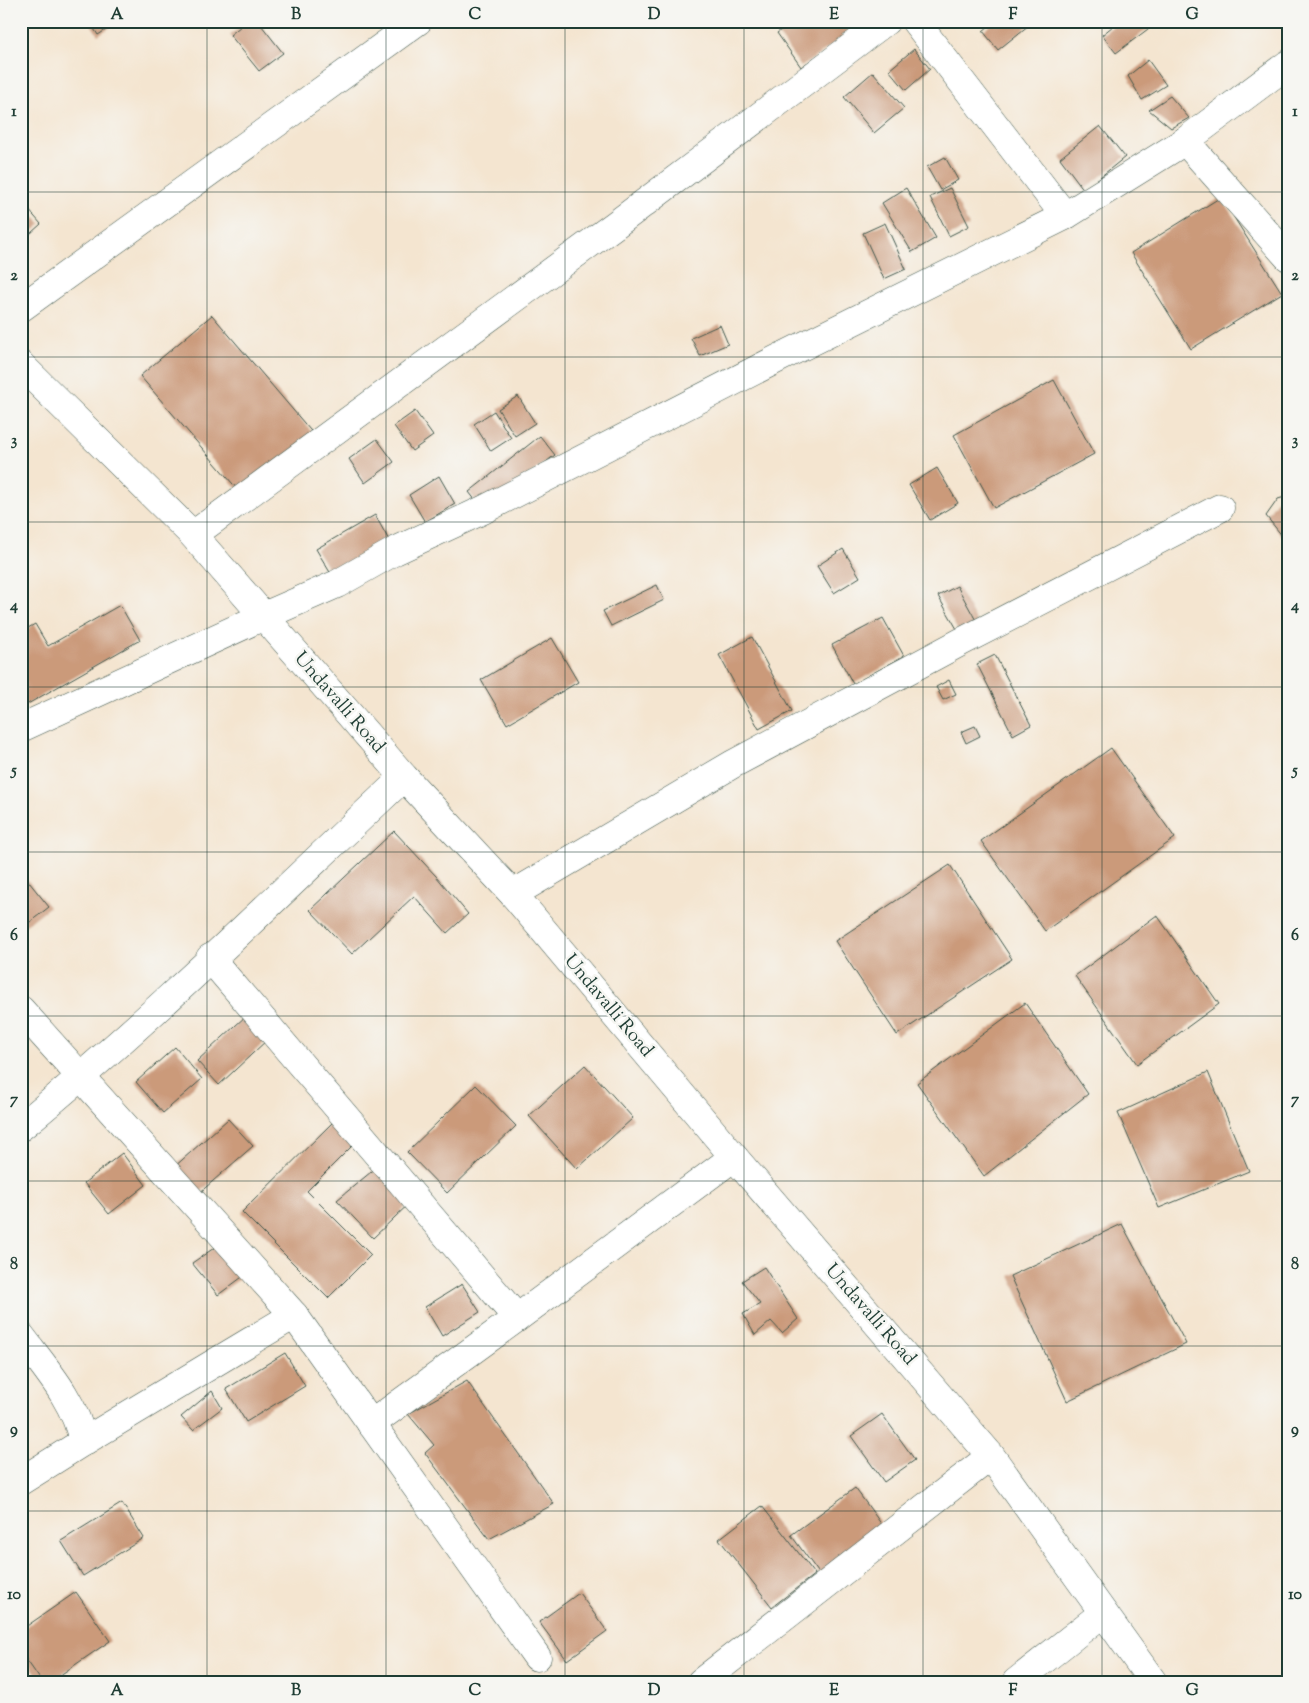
<svg xmlns="http://www.w3.org/2000/svg" width="1309" height="1703" font-family="'Sorts Mill Goudy',serif">
<style>
.building{fill:#cb9a7a}
.lines{fill:none;stroke-linecap:round;stroke-linejoin:round}
.minor-casing{stroke:#3f564b;stroke-width:29}
.tertiary-casing{stroke:#3f564b;stroke-width:29}
.secondary-casing{stroke:#3f564b;stroke-width:29}
.minor{stroke:#fff;stroke-width:28}
.tertiary{stroke:#fff;stroke-width:28}
.secondary{stroke:#fff;stroke-width:28}
.grid{fill:none;stroke:#1f3d34;stroke-width:1;stroke-opacity:0.55}
.labels{text-anchor:middle;dominant-baseline:central;stroke-width:5;stroke-linejoin:round;paint-order:stroke}
.street-label{font-size:19px;fill:#1f3d34;stroke:#f6f6f2}
.neatline{fill:none;stroke:#1f3d34;stroke-width:2}
.grid-label{font-size:16px;text-anchor:middle;font-weight:bold;fill:#1f3d34}
</style>
<rect width="100%" height="100%" fill="#f6f6f2"/>
<filter id="ink" filterUnits="userSpaceOnUse"><feTurbulence type="fractalNoise" baseFrequency=".02" numOctaves="2"/><feDisplacementMap in="SourceGraphic" scale="10" xChannelSelector="R" yChannelSelector="G"/><feConvolveMatrix kernelMatrix="1 2 1 2 8 2 1 2 1" color-interpolation-filters="sRGB"/></filter>
<filter id="wash" filterUnits="userSpaceOnUse"><feTurbulence type="fractalNoise" baseFrequency=".0096" numOctaves="4" result="noise"/><feDisplacementMap in="SourceGraphic" scale="20" xChannelSelector="R" yChannelSelector="G"/><feGaussianBlur stdDeviation="1.12" result="paint"/><feColorMatrix in="noise" values="0 0 0 0 0 0 0 0 0 0 0 0 0 0 0 0 0 1.4 0 .05"/><feComposite in="paint" operator="in"/></filter>
<g filter="url(#wash)">
<rect width="100%" height="100%" fill="#f4e5d0"/>
<g id="blocks">
<!-- building -->
<g class="building">
<path d="M89 21H120L98 35Z"/>
<path d="M247 21H258L283 53 259 71 230 35Z"/>
<path d="M793 21H849L855 29 801 67 777 33Z"/>
<path d="M995 21H1034L998 50 983 31Z"/>
<path d="M1119 21H1148L1152 26 1116 53 1102 35Z"/>
<path d="M914 49 930 69 906 90 889 70Z"/>
<path d="M1148 60 1166 85 1142 100 1128 76Z"/>
<path d="M873 72 904 108 874 133 844 97Z"/>
<path d="M1170 96 1189 118 1171 128 1149 110Z"/>
<path d="M1100 126 1125 157 1084 190 1060 158Z"/>
<path d="M945 157 958 180 940 190 927 167Z"/>
<path d="M906 188 936 238 912 252 882 203Z"/>
<path d="M950 188 969 226 949 236 930 197Z"/>
<path d="M1221 197 1282 293 1191 349 1131 253Z"/>
<path d="M21 201 41 224 21 242Z"/>
<path d="M885 223 906 269 884 279 863 233Z"/>
<path d="M212 315 316 437 245 498 140 376Z"/>
<path d="M720 325 728 344 700 356 691 338Z"/>
<path d="M1054 380 1094 454 994 508 954 435Z"/>
<path d="M518 396 535 423 515 436 498 409Z"/>
<path d="M415 411 433 436 412 451 394 426Z"/>
<path d="M494 411 511 438 491 451 474 424Z"/>
<path d="M540 436 555 455 483 510 469 492Z"/>
<path d="M377 439 394 462 365 483 349 459Z"/>
<path d="M937 468 958 503 930 520 909 485Z"/>
<path d="M439 476 455 504 425 522 409 495Z"/>
<path d="M1285 497 1288 500V543L1266 516 1278 499Z"/>
<path d="M375 515 395 551 337 584 316 549Z"/>
<path d="M843 549 860 577 834 593 817 566Z"/>
<path d="M657 585 664 600 611 626 603 611Z"/>
<path d="M957 586 979 626 961 636 938 596Z"/>
<path d="M120 605 140 640 26 705 21 696V632L35 624 48 646Z"/>
<path d="M883 618 904 656 853 684 832 645Z"/>
<path d="M752 637 792 711 759 729 719 655Z"/>
<path d="M552 638 578 682 507 724 481 680Z"/>
<path d="M995 655 1031 725 1013 735 977 664Z"/>
<path d="M949 680 956 694 943 700 936 687Z"/>
<path d="M975 726 980 736 966 743 961 732Z"/>
<path d="M1111 748 1175 838 1045 931 981 841Z"/>
<path d="M394 831 436 876 468 914 447 933 414 896 352 954 310 910Z"/>
<path d="M950 865 1012 959 897 1035 835 941Z"/>
<path d="M21 872 49 907 21 929Z"/>
<path d="M1157 915 1219 1004 1137 1064 1075 976Z"/>
<path d="M1025 1003 1088 1094 984 1176 917 1083Z"/>
<path d="M247 1015 268 1039 219 1085 197 1061Z"/>
<path d="M175 1047 202 1079 163 1113 136 1082Z"/>
<path d="M585 1065 633 1118 577 1169 529 1116Z"/>
<path d="M1208 1072 1249 1171 1159 1208 1118 1113Z"/>
<path d="M476 1085 516 1126 447 1193 407 1152Z"/>
<path d="M228 1119 253 1146 197 1195 173 1168Z"/>
<path d="M333 1122 354 1144 307 1191 371 1255 328 1298 242 1212Z"/>
<path d="M122 1153 146 1185 109 1214 84 1183Z"/>
<path d="M377 1167 415 1198 373 1238 337 1200Z"/>
<path d="M1122 1224 1186 1344 1067 1401 1010 1276Z"/>
<path d="M217 1246 253 1269 218 1295 192 1263Z"/>
<path d="M764 1267 798 1319 782 1333 771 1321 755 1335 743 1314 760 1304 742 1281Z"/>
<path d="M462 1284 480 1312 442 1336 425 1307Z"/>
<path d="M285 1353 305 1386 246 1422 226 1389Z"/>
<path d="M467 1381 554 1504 489 1539 425 1453 434 1445 408 1414Z"/>
<path d="M212 1391 222 1408 193 1430 181 1417Z"/>
<path d="M882 1414 915 1460 884 1482 851 1436Z"/>
<path d="M855 1488 885 1529 821 1576 791 1535Z"/>
<path d="M122 1503 144 1538 83 1576 61 1541Z"/>
<path d="M762 1506 815 1574 772 1607 719 1539Z"/>
<path d="M76 1592 110 1641 50 1682H42L21 1652V1630Z"/>
<path d="M579 1593 607 1631 567 1660 539 1622Z"/>
</g>
</g>
</g>
<g filter="url(#ink)">
<use href="#blocks" fill-opacity="0" stroke="#3f564b" stroke-width="1"/>
<g class="lines">
<!-- minor casing -->
<g class="minor-casing">
<g id="minor">
<path d="M915 21 1065 216"/>
<path d="M1185 141 1288 257"/>
<path d="M21 308 418 21"/>
<path d="M193 535 615 225 886 21"/>
<path d="M21 728 264 616 337 584 395 551 483 510 783 356 1065 216 1185 141 1288 64"/>
<path d="M513 894 733 764 961 642 1220 508"/>
<path d="M210 958 517 1318"/>
<path d="M21 1010 294 1315 537 1657"/>
<path d="M21 1127C155 1017 278 895 404 777"/>
<path d="M21 1336C45 1368 76 1402 83 1442L21 1481"/>
<path d="M371 1424 517 1318 734 1157"/>
<path d="M83 1442 294 1315"/>
<path d="M701 1682 991 1456"/>
</g>
</g>
<!-- tertiary casing -->
<g class="tertiary-casing">
<path id="tertiary" d="M1016 1682 1103 1613"/>
</g>
<!-- secondary casing -->
<g class="secondary-casing">
<path id="secondary" d="M21 365 193 535 404 777 513 894 734 1157 991 1456 1153 1682"/>
</g>
<!-- minor -->
<use href="#minor" class="minor"/>
<!-- tertiary -->
<use href="#tertiary" class="tertiary"/>
<!-- secondary -->
<use href="#secondary" class="secondary"/>
</g>
</g>
<!-- grid -->
<path class="grid" d="M207 21V1682M386 21V1682M565 21V1682M744 21V1682M923 21V1682M1102 21V1682M21 192H1288M21 357H1288M21 522H1288M21 687H1288M21 852H1288M21 1016H1288M21 1181H1288M21 1346H1288M21 1511H1288"/>
<g class="labels">
<!-- street labels -->
<g class="street-label">
<text transform="translate(339 703) rotate(49)">Undavalli Road</text>
<text transform="translate(608 1006) rotate(50)">Undavalli Road</text>
<text transform="translate(870 1315) rotate(49)">Undavalli Road</text>
</g>
</g>
<!-- margin -->
<rect width="1309" height="1703" fill="none" stroke="#f6f6f2" stroke-width="55"/>
<rect x="28" y="28" width="1254" height="1648" class="neatline"/>
<g class="grid-label">
<text x="117" y="19">A</text>
<text x="296" y="19">B</text>
<text x="475" y="19">C</text>
<text x="654" y="19">D</text>
<text x="834" y="19">E</text>
<text x="1013" y="19">F</text>
<text x="1192" y="19">G</text>
<text x="14" y="116">1</text>
<text x="1295" y="116">1</text>
<text x="14" y="280">2</text>
<text x="1295" y="280">2</text>
<text x="14" y="445">3</text>
<text x="1295" y="445">3</text>
<text x="14" y="610">4</text>
<text x="1295" y="610">4</text>
<text x="14" y="775">5</text>
<text x="1295" y="775">5</text>
<text x="14" y="940">6</text>
<text x="1295" y="940">6</text>
<text x="14" y="1104">7</text>
<text x="1295" y="1104">7</text>
<text x="14" y="1269">8</text>
<text x="1295" y="1269">8</text>
<text x="14" y="1434">9</text>
<text x="1295" y="1434">9</text>
<text x="14" y="1599">10</text>
<text x="1295" y="1599">10</text>
<text x="117" y="1695">A</text>
<text x="296" y="1695">B</text>
<text x="475" y="1695">C</text>
<text x="654" y="1695">D</text>
<text x="834" y="1695">E</text>
<text x="1013" y="1695">F</text>
<text x="1192" y="1695">G</text>
</g>
</svg>
